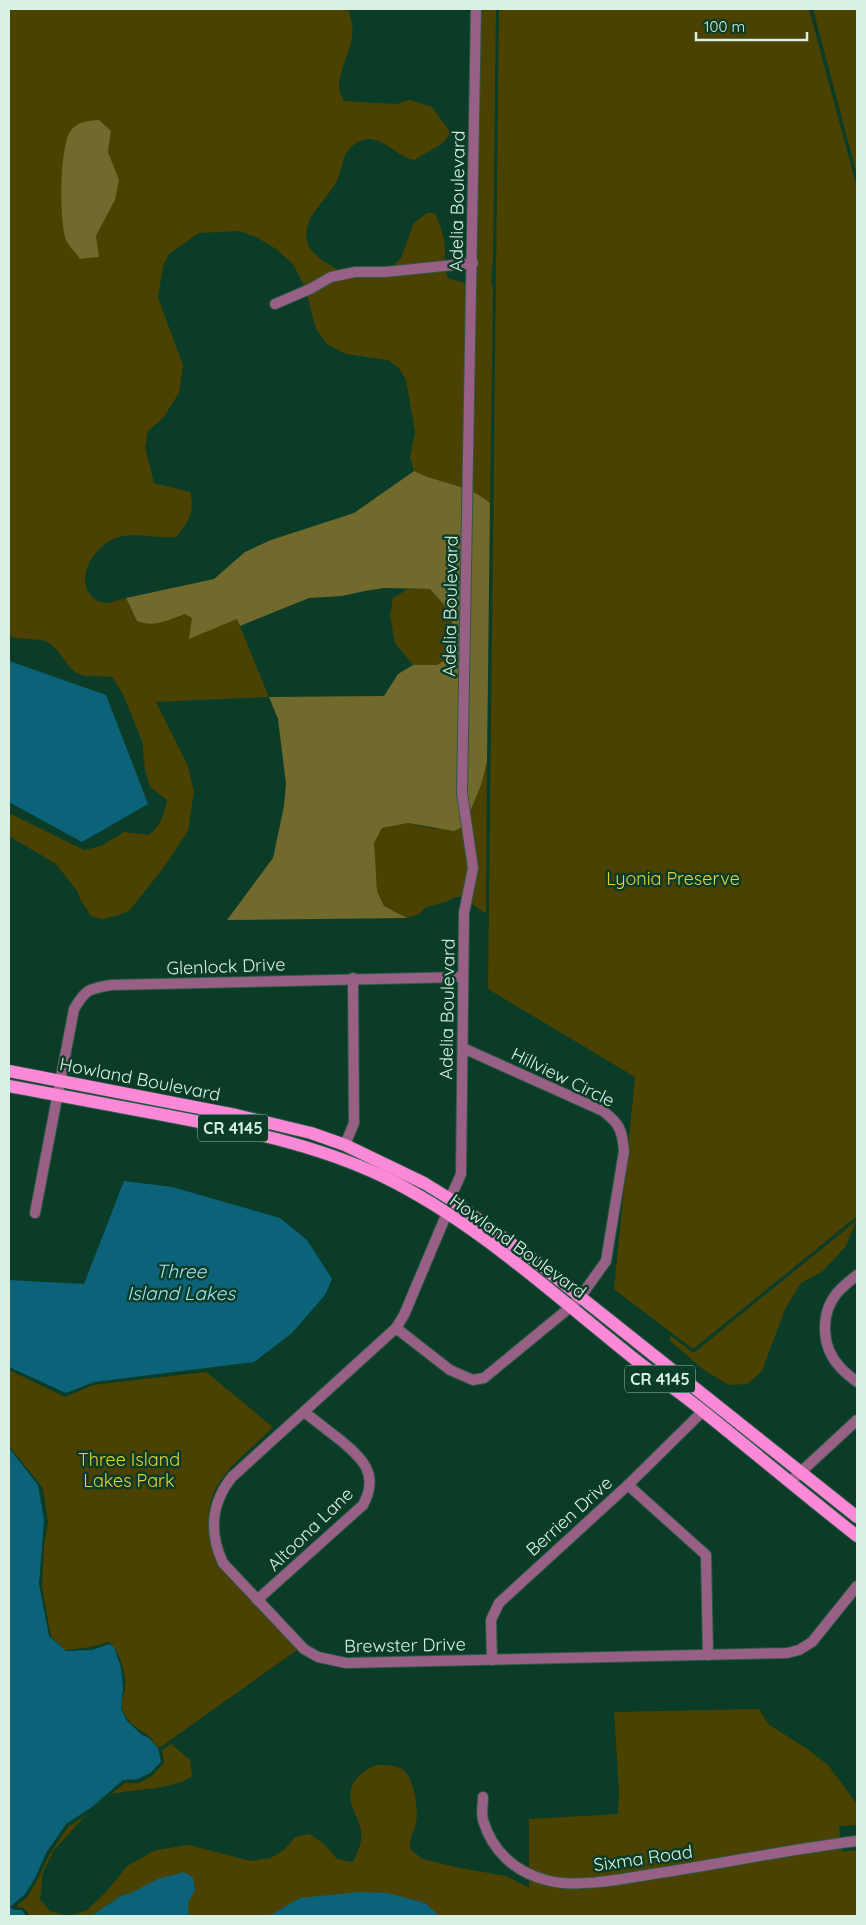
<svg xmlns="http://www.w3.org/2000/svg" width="866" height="1925" font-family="Quicksand,sans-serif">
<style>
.green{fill:#4b4201;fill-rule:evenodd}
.forest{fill:#72692c}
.water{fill:#0c6379}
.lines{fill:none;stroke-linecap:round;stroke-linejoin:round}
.minor-casing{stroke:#2b5945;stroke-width:12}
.major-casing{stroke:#2b5945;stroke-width:14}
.minor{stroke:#986085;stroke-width:10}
.major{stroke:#fb89d7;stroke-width:12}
.labels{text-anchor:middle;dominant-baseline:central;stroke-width:5;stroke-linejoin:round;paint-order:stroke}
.shield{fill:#0a3c27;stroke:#9abbaa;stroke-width:1}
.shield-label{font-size:16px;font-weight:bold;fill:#d8f1e2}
.street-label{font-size:18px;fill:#d8f1e2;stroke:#0a3c27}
.park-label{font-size:18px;fill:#ead234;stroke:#0a3c27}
.water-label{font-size:19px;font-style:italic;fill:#a5e1f4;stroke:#0a3c27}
</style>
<rect width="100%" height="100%" fill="#0a3c27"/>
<!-- green -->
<g class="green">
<path d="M9 9H348C361 43 342 55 339 86 339 91 342 97 344 101L396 104 410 100 432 107 451 133 442 144 414 160C398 157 386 140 369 139 361 139 351 145 347 152 342 159 342 170 338 178 329 200 302 215 307 241 311 256 329 265 341 271L305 287 293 264 276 249 256 237 239 231 199 233 169 254 163 266 158 298 183 365 179 393 163 418 148 431 145 447 154 483 190 492C195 512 189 522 176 537 158 539 137 532 119 537 98 543 76 572 89 593 92 598 98 602 104 603 110 604 120 599 126 598L137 621 169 620 185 614 192 618V626L237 619 269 697 156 702 188 766 194 792 188 831 164 867 129 911 117 916 101 919 91 916 81 901 78 892 56 864 9 836V813L84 850 101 846 124 832 149 835C160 826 165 814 167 800L150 787 145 770 142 741 123 694 112 677C104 676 88 677 81 675 65 669 62 649 47 642 35 637 21 641 9 636ZM111 131 108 152 112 164 115 200 96 236 98 257 80 259Z"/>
<path d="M480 9H496L493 260 491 280 493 290 490 503C469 484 439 484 414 471L410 458 415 432 406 380 399 368 388 360 346 354 327 344 316 329 307 295 332 281 355 277 445 270 448 278 464 283 468 292 477 267Z"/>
<path d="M499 9H809L857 188V1216L693 1349 614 1289 635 1077 488 989Z"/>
<path d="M813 9H857V175Z"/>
<path d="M427 213H435C442 229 447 244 444 262L392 267 401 258 414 223Z"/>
<path d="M408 589H430L445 606 456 632 452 656 438 665H413L395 643 390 616 393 598Z"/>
<path d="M487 762 486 912H483L463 897H455L443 903 426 907 419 914 407 918 384 906 377 891 373 843 382 828 408 823 436 829 464 826Z"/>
<path d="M856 1221 846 1246 823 1271 801 1283 785 1309 762 1371 747 1384 729 1385 704 1370 670 1341V1335L692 1352H695Z"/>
<path d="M9 1370 65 1397 93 1385 206 1372 273 1427C234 1466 194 1487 214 1549L300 1648 159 1748C155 1745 152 1739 149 1736 138 1728 127 1724 122 1708 120 1701 124 1696 125 1689 127 1674 120 1652 109 1642L91 1647 65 1650 51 1637 42 1587 44 1545 48 1522 43 1488 9 1446Z"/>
<path d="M759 1709 768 1724 806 1748 828 1765 857 1804V1825L839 1826 840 1839 616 1876 574 1879 547 1877 529 1869V1819L618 1814 619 1792 614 1712Z"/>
<path d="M171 1744 190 1760 192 1776C174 1790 134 1789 111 1794L125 1783H139L152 1776 164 1763 162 1750Z"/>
<path d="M376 1765C386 1765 395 1764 403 1770 414 1778 419 1810 416 1823 413 1835 410 1834 410 1849L422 1859 460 1868 506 1876 529 1888V1878L616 1885 842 1848V1852L857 1850V1916H174L124 1894 91 1916H30L24 1908 16 1907 28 1896 38 1879 49 1855 68 1827 86 1815 54 1850 43 1872 40 1899 50 1911 68 1916 86 1911 106 1892 127 1866 156 1850 189 1845 251 1861 271 1858 285 1849 295 1837 309 1834 323 1843 337 1859 353 1862C356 1855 360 1847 361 1840 363 1828 356 1817 352 1806 346 1785 358 1773 376 1765Z"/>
</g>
<!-- forest -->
<g class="forest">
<path d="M99 120 111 131 108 152 119 180 115 200 96 236 99 257 80 259C76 253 69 246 66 240 59 223 59 142 72 129 80 121 88 121 99 120Z"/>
<path d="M414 471C439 484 469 484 490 503L487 762 481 785 464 826 454 831 408 823 382 828 374 843 377 891 384 906 407 918 227 920 273 858 284 806 286 784 278 719 269 697 384 696 398 674 413 665H437L452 656 456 632 445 606 430 589 384 588 365 591 342 596 309 598 240 626 237 619 189 639 192 618 185 614C169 620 153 628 137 621L126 598 214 579 245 552 271 540 354 513Z"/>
</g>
<!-- water -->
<g class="water">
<path d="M9 661 106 695 148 804 82 842 9 802Z"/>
<path d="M124 1181 172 1187 280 1218 307 1240 332 1279 325 1295 292 1333 254 1362 94 1382 66 1393 9 1367V1280L84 1284Z"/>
<path d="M9 1448 38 1485 44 1520 39 1584 49 1636 66 1651 92 1650 109 1644 114 1647 121 1667 123 1688 121 1708 127 1721 142 1735 149 1738 158 1748 161 1762 150 1773 138 1779 123 1780 92 1807 66 1824 46 1853 35 1878 25 1894 10 1907 14 1910H22L26 1916H9Z"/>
<path d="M184 1872 193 1878 195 1890 188 1903 189 1916H91L124 1894 127 1895 158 1879Z"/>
<path d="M359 1892 387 1893 425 1903 439 1916H269L300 1898Z"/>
</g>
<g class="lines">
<!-- minor casing -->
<g class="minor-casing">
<g id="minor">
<path d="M275 304 310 289 331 277 355 272H385L473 263"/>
<path d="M345 1145 354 1123 353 978"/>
<path d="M450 1199 461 1174 464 913 473 868 462 793 476 9"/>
<path d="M35 1213 74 1009C86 989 88 989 111 985L463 977"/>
<path d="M447 1213 404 1315 396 1328 232 1477C211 1503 209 1533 223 1563L304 1649 318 1657 346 1663 787 1653 799 1650 812 1642 857 1586"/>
<path d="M857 1275C851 1280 843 1286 837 1293 820 1314 821 1347 840 1367 845 1373 851 1377 857 1382"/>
<path d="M396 1328 450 1370 473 1380 484 1378 568 1309 581 1296 606 1261 624 1151C622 1130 620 1124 603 1111L463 1048"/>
<path d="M790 1482 857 1420"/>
<path d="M628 1485 706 1555 708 1655"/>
<path d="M257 1600 363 1505C380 1474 362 1458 339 1439 327 1430 316 1421 304 1412"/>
<path d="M492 1660 491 1620 499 1603 628 1485 703 1411"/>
<path d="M483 1797C483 1804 481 1813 483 1820 492 1851 515 1872 546 1880 576 1889 627 1878 659 1873 725 1863 791 1849 857 1841"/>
</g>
</g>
<!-- major casing -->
<g class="major-casing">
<g id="major">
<path d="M9 1071 236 1115 311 1133 345 1145 424 1183 450 1199 534 1260 857 1517"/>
<path d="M9 1086C62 1096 115 1106 169 1116 242 1130 314 1144 382 1176 477 1222 555 1296 637 1361 659 1378 682 1394 704 1412 755 1453 805 1495 857 1536"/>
</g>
</g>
<!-- minor -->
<use href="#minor" class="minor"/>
<!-- major -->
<use href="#major" class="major"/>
</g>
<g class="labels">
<!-- shield labels -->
<g class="shield">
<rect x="198" y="1114.5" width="70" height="27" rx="4"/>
<rect x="625" y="1365.5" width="70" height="27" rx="4"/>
</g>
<g class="shield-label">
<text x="233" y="1128">CR 4145</text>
<text x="660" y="1379">CR 4145</text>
</g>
<!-- street labels -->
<g class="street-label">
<text transform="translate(457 201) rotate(-89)">Adelia Boulevard</text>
<text transform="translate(450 606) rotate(-89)">Adelia Boulevard</text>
<text transform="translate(226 966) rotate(-2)">Glenlock Drive</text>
<text transform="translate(447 1009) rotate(-89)">Adelia Boulevard</text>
<text transform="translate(563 1077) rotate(26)">Hillview Circle</text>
<text transform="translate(140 1079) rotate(11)">Howland Boulevard</text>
<text transform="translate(518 1246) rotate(36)">Howland Boulevard</text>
<text transform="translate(569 1516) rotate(-42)">Berrien Drive</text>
<text transform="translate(310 1529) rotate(-44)">Altoona Lane</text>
<text transform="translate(405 1645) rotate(-1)">Brewster Drive</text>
<text transform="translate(643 1858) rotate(-8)">Sixma Road</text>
</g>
<!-- park labels -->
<g class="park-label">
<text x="673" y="878">Lyonia Preserve</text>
<text x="129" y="1459">Three Island<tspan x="129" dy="21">Lakes Park</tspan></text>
</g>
<!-- water labels -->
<g class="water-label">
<text x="181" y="1271">Three<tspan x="181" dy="22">Island Lakes</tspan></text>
</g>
</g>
<!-- border -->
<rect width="866" height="1925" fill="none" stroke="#d8f1e2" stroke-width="20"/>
<!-- scale -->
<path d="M696 32v8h111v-8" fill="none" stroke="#d8f1e2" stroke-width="2.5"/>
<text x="704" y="32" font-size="15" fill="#d8f1e2" stroke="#0a3c27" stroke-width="4" paint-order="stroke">100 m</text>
</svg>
